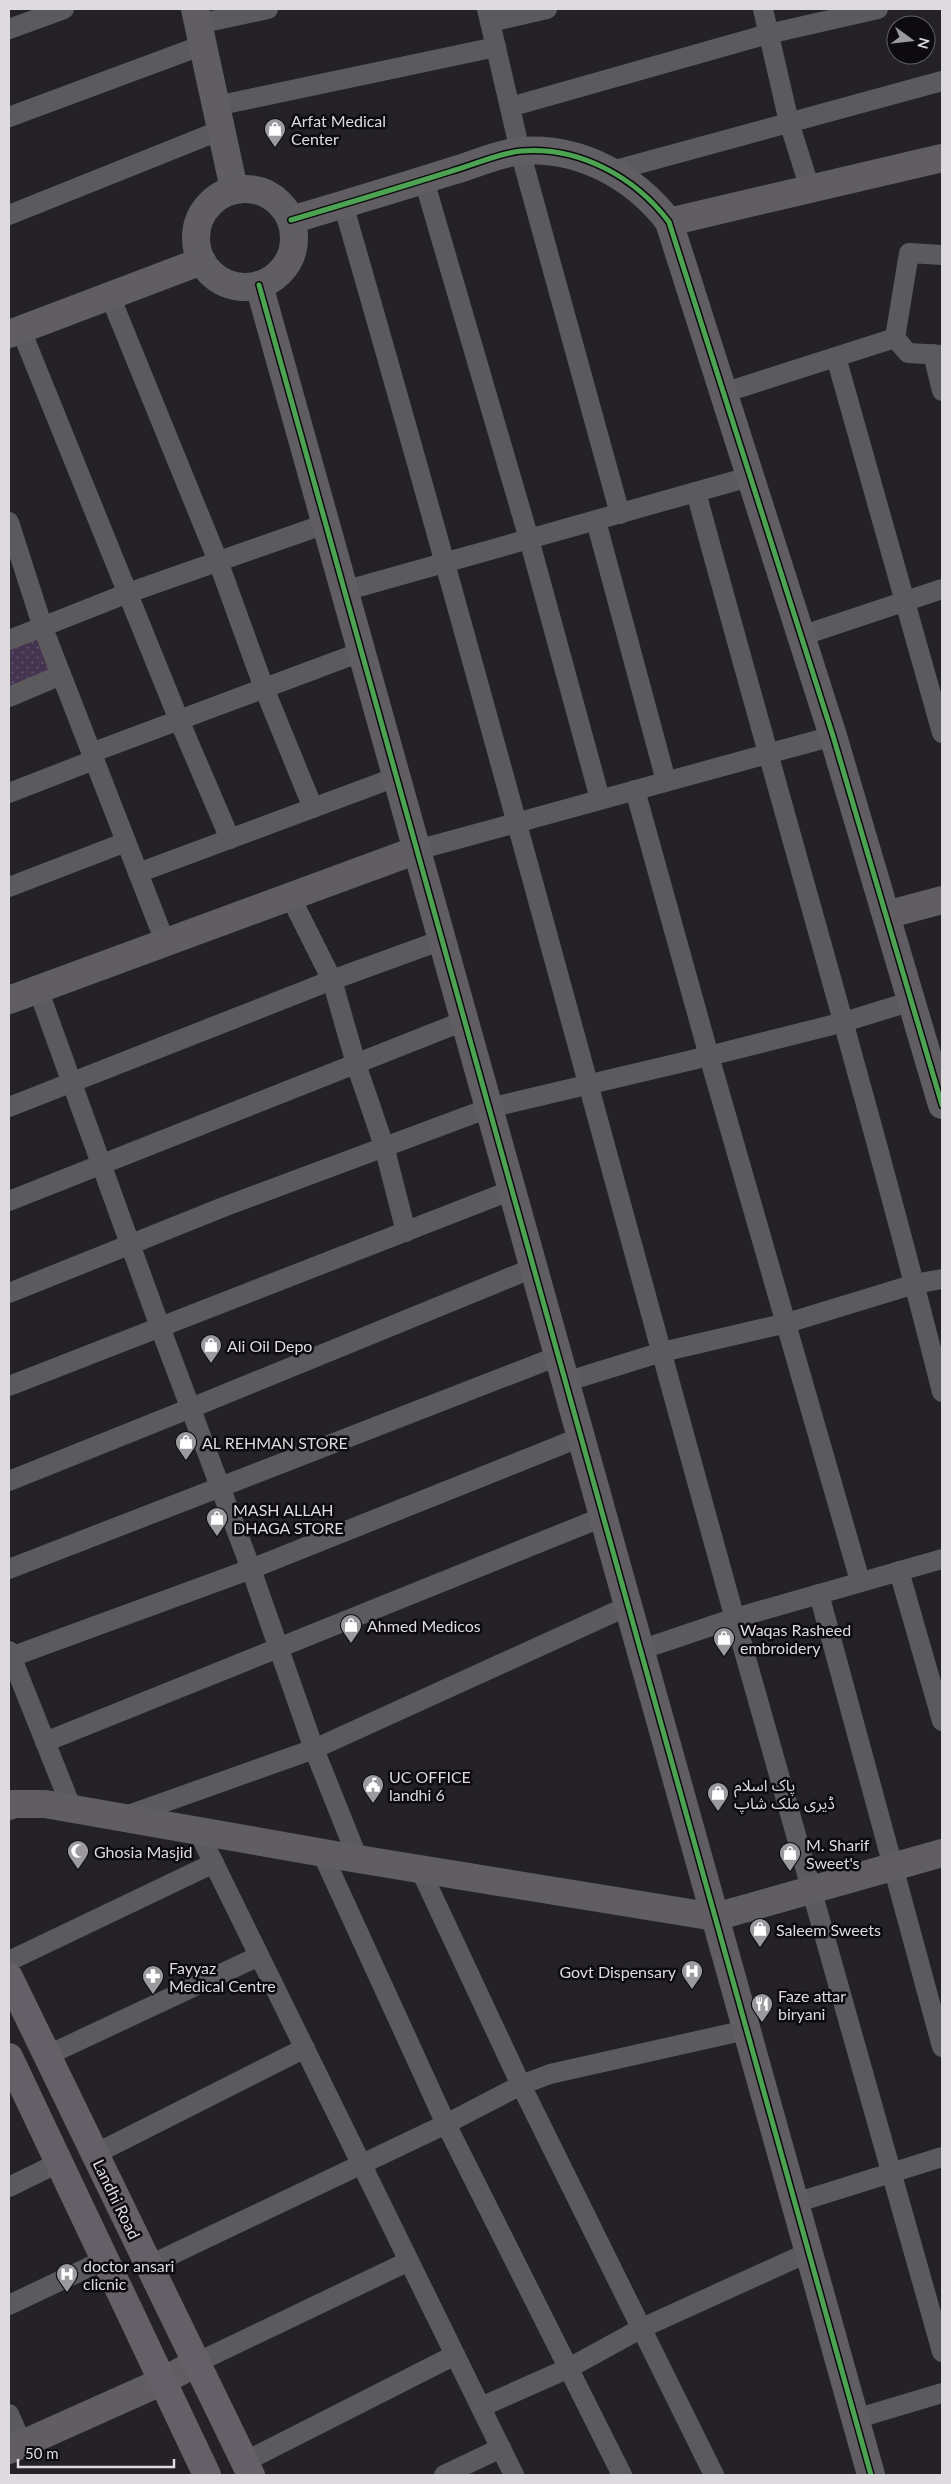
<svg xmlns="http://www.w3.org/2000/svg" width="951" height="2484" font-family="Lato,'Noto Sans Arabic',sans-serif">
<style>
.park{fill:url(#park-dots)}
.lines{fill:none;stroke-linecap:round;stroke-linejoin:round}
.street{stroke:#5b5a5d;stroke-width:20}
.secondary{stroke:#605e62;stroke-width:28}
.primary{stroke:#656067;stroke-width:28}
.cycleway-casing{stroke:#0d0b0e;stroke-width:8}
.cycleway{stroke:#4ca352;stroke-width:5}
.labels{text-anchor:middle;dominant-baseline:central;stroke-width:5;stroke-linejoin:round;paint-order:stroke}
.poi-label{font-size:16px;fill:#dddbde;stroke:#0d0b0e;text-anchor:start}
.street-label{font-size:16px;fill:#dddbde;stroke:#0d0b0e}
</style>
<defs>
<pattern id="park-dots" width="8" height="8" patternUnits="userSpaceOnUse" patternTransform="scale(1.25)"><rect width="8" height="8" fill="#463551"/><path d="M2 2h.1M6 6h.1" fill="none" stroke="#60526a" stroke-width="1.8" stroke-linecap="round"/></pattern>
</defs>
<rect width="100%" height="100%" fill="#242226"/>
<!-- park -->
<path class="park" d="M43 628 61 675 9 697V640Z"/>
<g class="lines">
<!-- street -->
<g class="street">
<path d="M487 9 520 151 620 514"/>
<path d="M763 9 789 122 810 189"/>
<path d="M490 22 547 9"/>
<path d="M198 24 268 9"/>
<path d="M9 29 64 9"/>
<path d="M216 106 496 47"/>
<path d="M510 107 768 34 878 9"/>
<path d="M9 117 203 45"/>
<path d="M612 171 942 81"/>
<path d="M424 180 529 539 600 799"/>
<path d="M343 204C479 674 604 1147 735 1619 803 1864 874 2108 942 2352"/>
<path d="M9 215 221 130"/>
<path d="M110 296 218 561 264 688 313 808"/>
<path d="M21 330 179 720 230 839"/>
<path d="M895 338 908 353 942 355"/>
<path d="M933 354 942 391"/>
<path d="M836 357 942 733"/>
<path d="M723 393 895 338 909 253 942 255"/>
<path d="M696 492C777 792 866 1091 942 1392"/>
<path d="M596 521 666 781"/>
<path d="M9 522 43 628 165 942"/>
<path d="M344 591 749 477"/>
<path d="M801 636 942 589"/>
<path d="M9 640 128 593 325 524"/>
<path d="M9 697 61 675"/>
<path d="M91 753 361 652"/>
<path d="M635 790 709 1056 860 1581"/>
<path d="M9 793 94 760"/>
<path d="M417 850 833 736"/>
<path d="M138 873 396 777"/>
<path d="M9 887 126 842"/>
<path d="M290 896 332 980 356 1064 384 1146 406 1232"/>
<path d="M38 989 160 1327 251 1569 314 1749 358 1859"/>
<path d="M9 1107 332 980 442 940"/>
<path d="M9 1201 464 1021"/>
<path d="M9 1293 226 1206 489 1108 709 1056 844 1022 912 1001"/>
<path d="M565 1382 662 1352 787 1323 915 1284 942 1279"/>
<path d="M9 1386 512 1190"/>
<path d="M9 1481 191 1408 533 1268"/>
<path d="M9 1569 558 1356"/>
<path d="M899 1571 942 1721"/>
<path d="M819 1594 942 2047"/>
<path d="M640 1650 735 1618 942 1559"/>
<path d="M9 1651 72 1809"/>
<path d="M11 1657 251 1569 581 1437"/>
<path d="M45 1742 603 1517"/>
<path d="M123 1817 314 1749 628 1606"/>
<path d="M198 1831 514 2475"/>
<path d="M322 1853 446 2124 622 2475"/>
<path d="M420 1869 521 2085 714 2475"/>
<path d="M9 1961 214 1863"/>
<path d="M46 2056 259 1956"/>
<path d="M95 2154 305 2048"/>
<path d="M9 2187 58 2163"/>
<path d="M795 2203 942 2157"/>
<path d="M150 2265 446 2124 521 2085 550 2074 746 2030"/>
<path d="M9 2305 104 2260"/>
<path d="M196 2363 409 2261"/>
<path d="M481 2407 569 2368 642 2328 809 2252"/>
<path d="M9 2414 22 2444"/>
<path d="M855 2419 942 2393"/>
<path d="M244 2462 455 2355"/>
<path d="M444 2475 501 2448"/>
</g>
<!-- secondary -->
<g class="secondary">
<path d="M195 9 234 189"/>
<circle cx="245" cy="238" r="49"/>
<path d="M291 220C345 204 398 188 452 171 473 165 500 153 521 151 580 146 636 178 669 222L833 736 942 1105"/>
<path d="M669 222 942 158"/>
<path d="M259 285 871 2475"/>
<path d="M9 334 202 261"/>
<path d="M886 915 942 900"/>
<path d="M9 1000 417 850"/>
<path d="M9 1806 13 1804H45L358 1859 715 1917 942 1853"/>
<path d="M9 2450 161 2382 196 2363"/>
</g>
<!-- primary -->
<g class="primary">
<path d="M9 1977 251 2475"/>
<path d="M9 2057 207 2475"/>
</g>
<!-- cycleway casing -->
<g class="cycleway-casing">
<g id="cycleway">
<path d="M291 220C345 204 398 188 452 171 473 165 500 153 521 151 580 146 636 178 669 222L833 736 942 1105"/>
<path d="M259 285 871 2475"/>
</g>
</g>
<!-- cycleway -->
<use href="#cycleway" class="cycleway"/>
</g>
<!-- icons -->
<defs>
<g id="shop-pin" transform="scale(1.125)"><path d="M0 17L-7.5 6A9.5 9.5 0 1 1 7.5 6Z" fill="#9c9a9e" stroke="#0d0b0e"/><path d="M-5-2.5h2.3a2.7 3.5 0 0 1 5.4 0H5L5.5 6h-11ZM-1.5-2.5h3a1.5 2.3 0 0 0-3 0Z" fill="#fff"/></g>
<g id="civic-pin" transform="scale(1.125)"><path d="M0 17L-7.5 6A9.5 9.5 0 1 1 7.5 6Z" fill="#9c9a9e" stroke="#0d0b0e"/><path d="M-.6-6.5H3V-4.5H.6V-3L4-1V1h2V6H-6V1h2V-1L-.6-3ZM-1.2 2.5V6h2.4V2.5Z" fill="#fff"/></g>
<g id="mosque-pin" transform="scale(1.125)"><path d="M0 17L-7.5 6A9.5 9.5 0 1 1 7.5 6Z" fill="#9c9a9e" stroke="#0d0b0e"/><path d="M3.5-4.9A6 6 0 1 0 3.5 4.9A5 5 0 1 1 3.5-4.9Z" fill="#fff"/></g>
<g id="hospital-pin" transform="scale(1.125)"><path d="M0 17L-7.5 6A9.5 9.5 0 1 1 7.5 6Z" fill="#9c9a9e" stroke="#0d0b0e"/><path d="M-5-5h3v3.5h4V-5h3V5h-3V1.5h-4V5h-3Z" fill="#fff"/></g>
<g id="pharmacy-pin" transform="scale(1.125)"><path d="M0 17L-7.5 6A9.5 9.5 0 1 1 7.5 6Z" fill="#9c9a9e" stroke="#0d0b0e"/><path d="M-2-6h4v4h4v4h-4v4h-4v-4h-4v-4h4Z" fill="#fff"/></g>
<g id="restaurant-pin" transform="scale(1.125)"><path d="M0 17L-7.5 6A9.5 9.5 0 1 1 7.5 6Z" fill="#9c9a9e" stroke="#0d0b0e"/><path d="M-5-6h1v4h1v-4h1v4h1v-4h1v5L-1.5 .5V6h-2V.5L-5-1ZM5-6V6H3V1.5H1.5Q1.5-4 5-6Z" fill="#fff"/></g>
</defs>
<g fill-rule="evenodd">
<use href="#shop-pin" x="275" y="129"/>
<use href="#shop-pin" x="211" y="1345"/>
<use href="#shop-pin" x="186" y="1442"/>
<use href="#shop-pin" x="217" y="1518"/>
<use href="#shop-pin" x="351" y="1625"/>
<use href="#shop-pin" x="724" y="1638"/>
<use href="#civic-pin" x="373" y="1785"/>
<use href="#shop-pin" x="718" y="1793"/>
<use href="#mosque-pin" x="78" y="1851"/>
<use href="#shop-pin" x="790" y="1853"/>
<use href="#shop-pin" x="760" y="1929"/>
<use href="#hospital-pin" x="692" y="1971"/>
<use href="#pharmacy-pin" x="153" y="1976"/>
<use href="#restaurant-pin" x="762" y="2004"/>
<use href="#hospital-pin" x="67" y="2274"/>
</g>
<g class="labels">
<!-- poi labels -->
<g class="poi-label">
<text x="291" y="120">Arfat Medical<tspan x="291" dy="18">Center</tspan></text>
<text x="227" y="1345">Ali Oil Depo</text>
<text x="202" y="1442">AL REHMAN STORE</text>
<text x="233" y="1509">MASH ALLAH<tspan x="233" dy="18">DHAGA STORE</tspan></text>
<text x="367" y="1625">Ahmed Medicos</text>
<text x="740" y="1629">Waqas Rasheed<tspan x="740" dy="18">embroidery</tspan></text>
<text x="389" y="1776">UC OFFICE<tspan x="389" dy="18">landhi 6</tspan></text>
<text x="734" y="1784">پاک اسلام<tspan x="734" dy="18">ڈیری ملک شاپ</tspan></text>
<text x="806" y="1844">M. Sharif<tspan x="806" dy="18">Sweet's</tspan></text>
<text x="94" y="1851">Ghosia Masjid</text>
<text x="776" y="1929">Saleem Sweets</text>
<text x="169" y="1967">Fayyaz<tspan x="169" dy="18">Medical Centre</tspan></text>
<text x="676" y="1971" text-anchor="end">Govt Dispensary</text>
<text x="778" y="1995">Faze attar<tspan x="778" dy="18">biryani</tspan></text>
<text x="83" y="2265">doctor ansari<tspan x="83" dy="18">clicnic</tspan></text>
</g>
<!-- street labels -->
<g class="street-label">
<text transform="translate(117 2199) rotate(64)">Landhi Road</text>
</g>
</g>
<!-- border -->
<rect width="951" height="2484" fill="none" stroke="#dddbde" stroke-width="20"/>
<!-- north arrow -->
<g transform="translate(911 40) rotate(105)"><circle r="24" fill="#0d0b0e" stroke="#605e61"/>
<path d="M0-4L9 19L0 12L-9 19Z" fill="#9c9a9e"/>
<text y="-8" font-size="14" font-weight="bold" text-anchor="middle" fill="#dddbde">N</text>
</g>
<!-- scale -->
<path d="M18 2459v8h156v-8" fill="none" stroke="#dddbde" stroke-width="2.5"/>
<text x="25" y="2459" font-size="15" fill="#dddbde" stroke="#0d0b0e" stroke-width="4" paint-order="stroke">50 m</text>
</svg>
